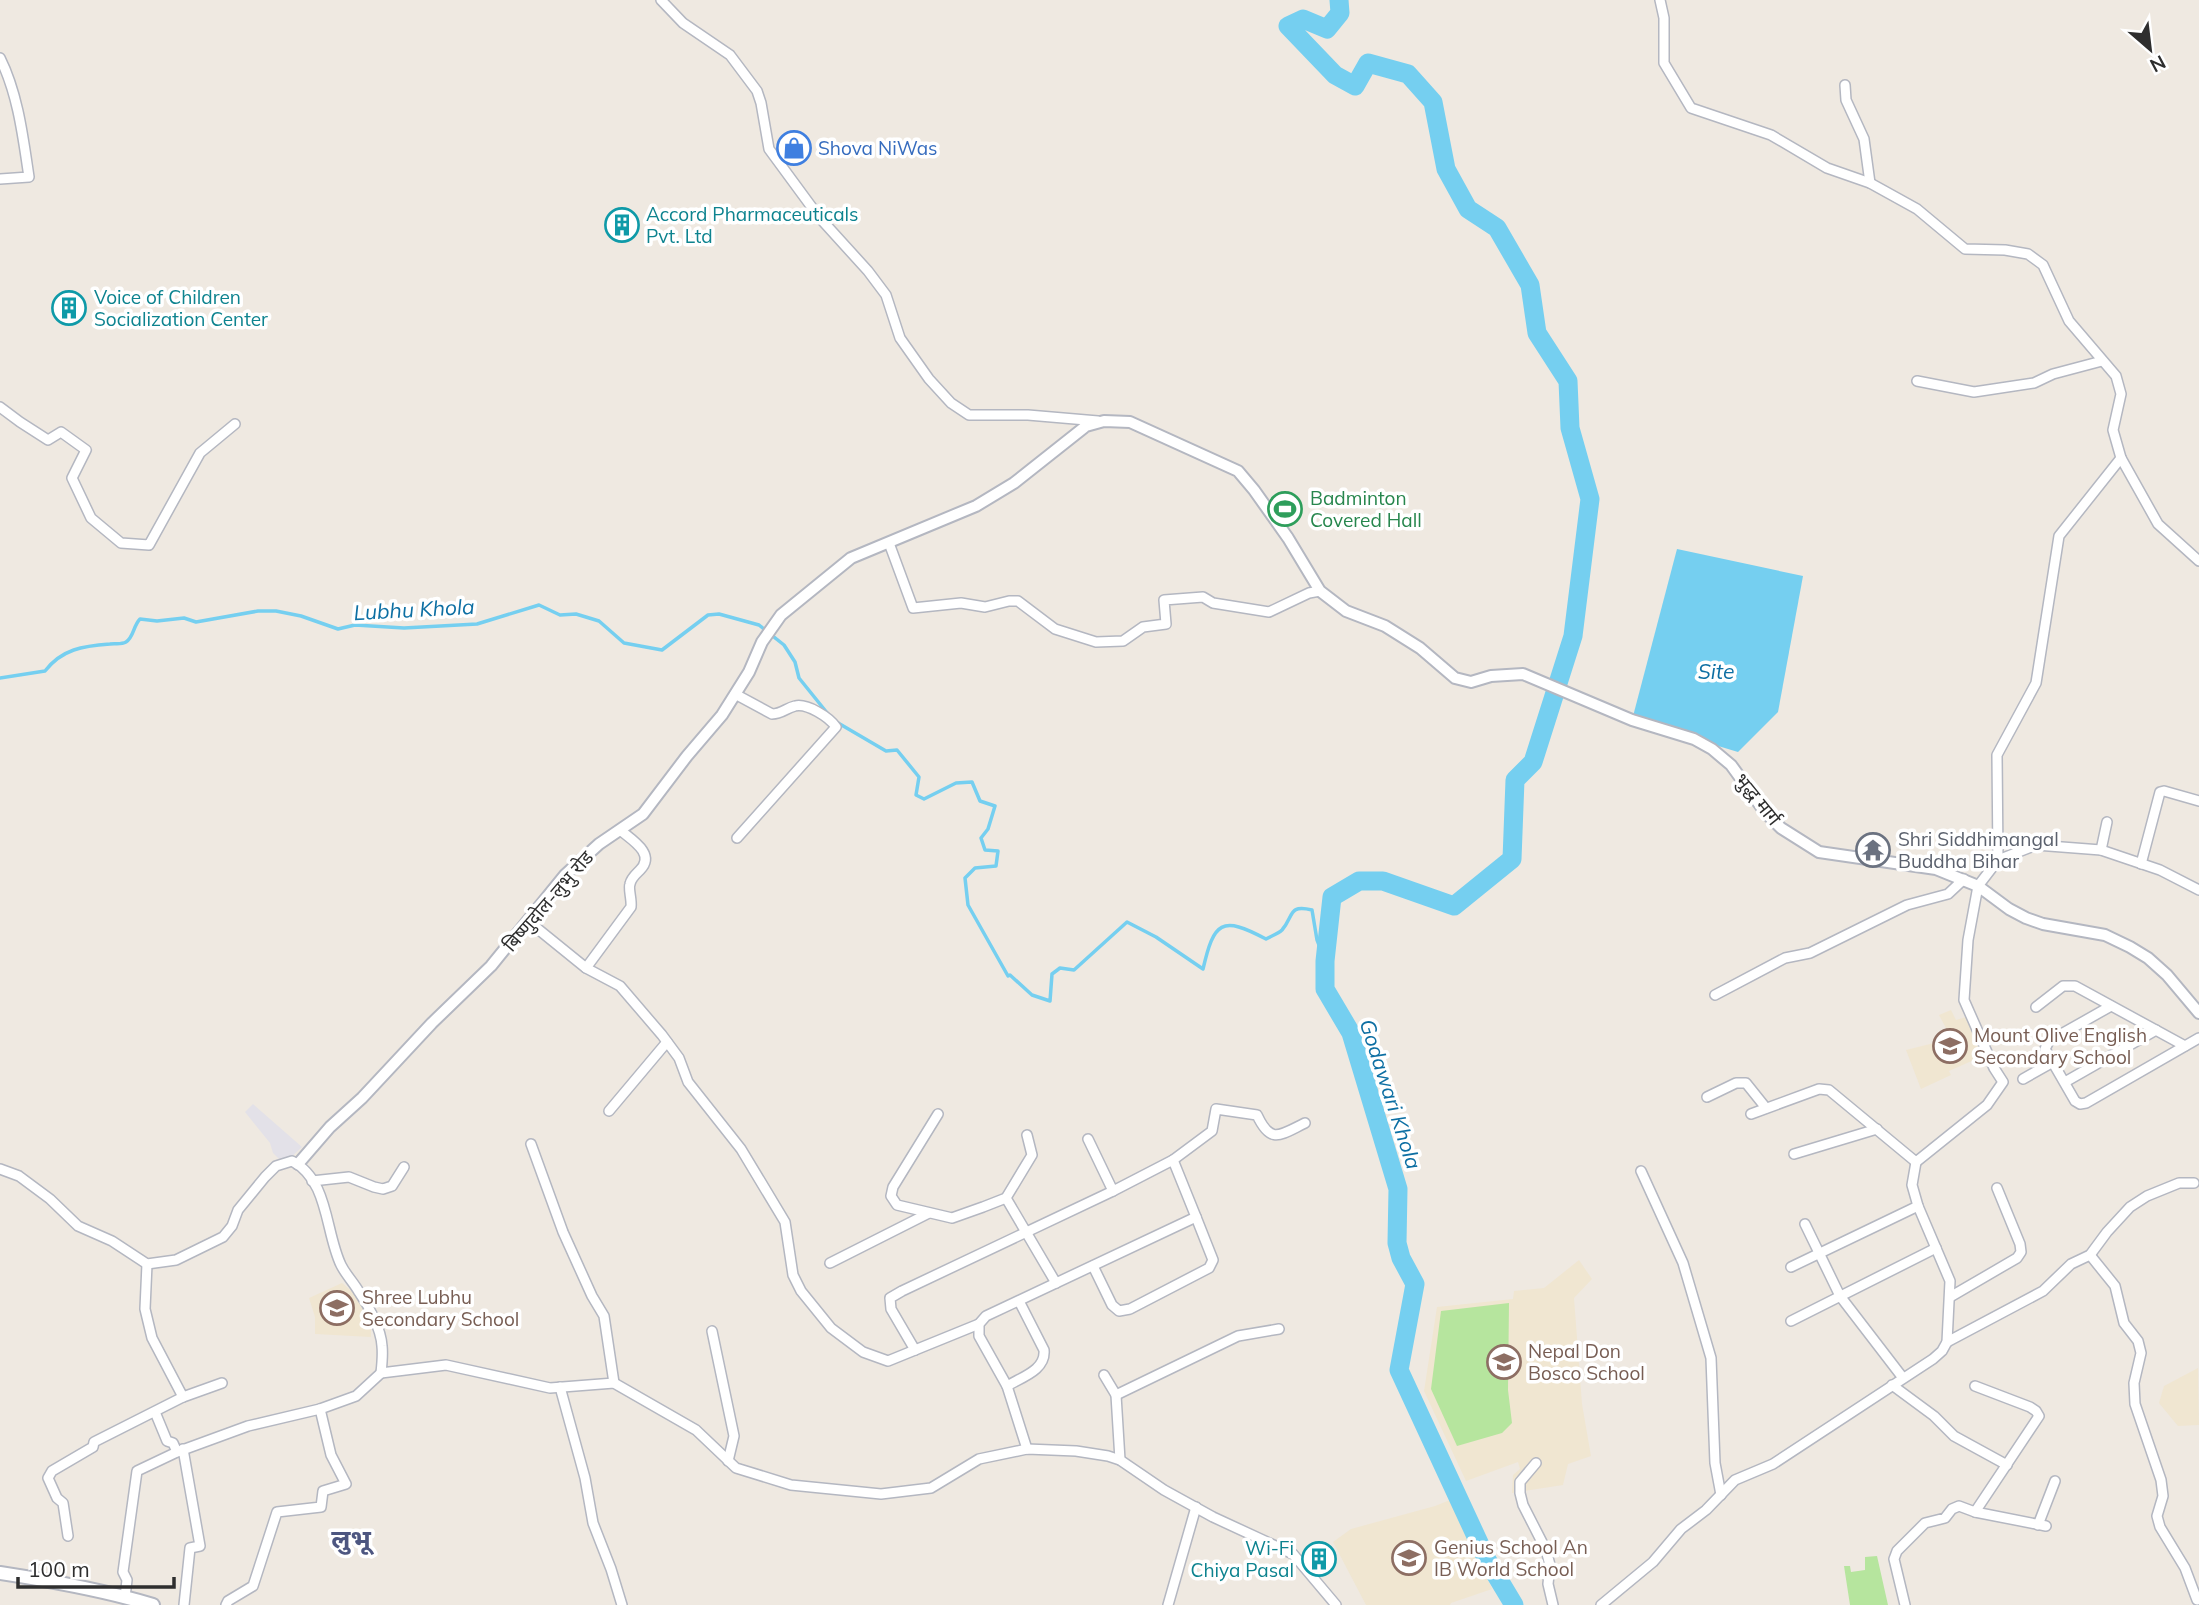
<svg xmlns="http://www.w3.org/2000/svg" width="2199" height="1605" font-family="Mulish,'Noto Sans Devanagari',sans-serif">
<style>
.industrial{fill:#e3e1e8}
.education{fill:#f0e6d1}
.green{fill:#b6e59e}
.water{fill:#75cff0}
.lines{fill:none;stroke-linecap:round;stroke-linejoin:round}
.stream{stroke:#75cff0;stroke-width:3.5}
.river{stroke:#75cff0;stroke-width:19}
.minor-casing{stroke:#b4b7c1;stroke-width:12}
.tertiary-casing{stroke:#b4b7c1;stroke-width:14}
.secondary-casing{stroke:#b4b7c1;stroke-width:16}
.minor{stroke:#fff;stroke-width:9}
.tertiary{stroke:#fff;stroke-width:10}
.secondary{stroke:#fff;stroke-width:12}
.labels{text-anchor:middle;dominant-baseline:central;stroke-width:7;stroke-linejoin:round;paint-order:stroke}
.shop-label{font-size:19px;fill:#366cbe;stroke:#fff;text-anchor:start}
.culture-label{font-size:19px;fill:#0d838f;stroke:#fff;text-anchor:start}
.leisure-label{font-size:19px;fill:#27864d;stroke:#fff;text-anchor:start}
.street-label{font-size:19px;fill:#2e2e2e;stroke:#fff}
.worship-label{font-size:19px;fill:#5b616d;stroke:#fff;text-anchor:start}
.education-label{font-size:19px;fill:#785e54;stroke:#fff;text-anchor:start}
.water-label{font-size:21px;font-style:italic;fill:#0d6fa3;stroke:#fff}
.district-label{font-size:26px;font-weight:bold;fill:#4d5680;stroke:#fff}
</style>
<rect width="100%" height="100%" fill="#efe9e1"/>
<!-- industrial -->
<path class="industrial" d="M253 1104 302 1147 284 1164 273 1153 270 1143 245 1112Z"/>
<!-- education -->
<g class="education">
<path d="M1951 1010 1956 1020 1966 1017 1983 1056 1949 1071 1951 1075 1921 1089 1906 1050 1938 1042 1940 1036 1947 1030 1939 1015Z"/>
<path d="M1579 1260 1592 1279 1574 1298 1582 1404 1591 1456 1568 1464 1563 1485 1512 1493 1513 1475 1520 1469 1518 1462 1466 1481 1424 1391 1437 1307 1513 1299 1514 1291 1544 1288Z"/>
<path d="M342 1283 356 1295 369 1320 371 1327V1337L315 1334V1317L309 1298Z"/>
<path d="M2198 1368 2199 1425 2178 1426 2159 1403 2164 1386Z"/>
<path d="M1450 1500 1492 1589 1451 1603 1450 1605H1366L1333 1542 1351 1529 1435 1506Z"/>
</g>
<!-- green -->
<g class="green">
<path d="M1509 1303 1508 1390 1512 1423 1502 1433 1457 1446 1431 1389 1441 1311Z"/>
<path d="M1877 1556 1888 1605H1850L1844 1566H1850L1851 1572 1865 1570V1557Z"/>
</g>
<!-- water -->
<path class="water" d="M1677 549 1803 576 1778 712 1738 752 1632 720Z"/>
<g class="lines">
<!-- stream -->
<g class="stream">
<path d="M0 678 45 671C62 649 83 646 110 644 115 643 121 645 126 642 134 637 133 626 140 619L157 621 184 618 196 622 258 611H276L301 616 338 629 355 625 404 628 477 624 539 605 560 615 576 614 599 621 624 643 662 650 708 615 719 614 759 625 784 645 795 662 799 678 828 714"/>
<path d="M833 720 886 751 897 750 919 777 916 795 924 799 956 783 972 782 980 801 995 806 988 829 981 838 985 850 998 851 996 866 975 868 965 878 968 905 1008 976 1010 975 1032 995 1050 1001 1052 974 1060 968 1074 970 1127 922 1156 937 1203 969C1214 922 1221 915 1266 939 1271 936 1278 934 1282 930 1294 916 1288 904 1312 910L1317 940 1325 961"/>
</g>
<!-- river -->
<path class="river" d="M1339 0 1340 13 1327 29 1303 19 1288 26 1335 75 1355 86 1368 63 1408 74 1433 102 1446 169 1468 209 1497 228 1530 285 1537 333 1568 381 1570 428 1590 499 1573 636 1533 762 1515 780 1512 859 1454 906 1383 881H1359L1332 897 1325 961V989L1351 1033 1398 1189 1397 1243 1401 1258 1415 1284 1399 1370 1487 1560 1514 1605"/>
<!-- minor casing -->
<g class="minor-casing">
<g id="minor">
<path d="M661 0 683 23 730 55 757 91 761 103 769 149 819 217 868 271 886 295 900 338 929 379 951 403 969 415H1028L1098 421"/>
<path d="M1660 0 1664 18V63L1691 108 1771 135 1827 168 1870 183 1917 209 1965 249 2005 250 2028 254 2043 265 2069 321 2116 376 2121 394 2113 430 2121 458 2059 536 2036 683 1997 755 1998 860 1978 886 1968 940 1964 1000 1994 1068 2003 1082 1987 1105 1916 1162 1829 1090 1819 1089 1751 1114"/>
<path d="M0 58C18 94 23 137 29 177L0 179"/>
<path d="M1845 85 1846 100 1864 139 1870 183"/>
<path d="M1917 381 1974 392 2034 383 2053 374 2102 361"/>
<path d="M0 407 20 422 48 440 61 432 86 450 72 478 91 518 121 543 149 545 200 453 235 424"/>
<path d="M2121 458 2158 524 2199 561"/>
<path d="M889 543 913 608 961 603 985 607 1009 601H1018L1055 629 1096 642 1123 641 1143 627 1166 624 1164 600 1203 597 1213 603 1269 612 1309 593 1320 591"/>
<path d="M735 694 772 714C782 714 786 708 795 706 807 703 829 717 836 727L737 838"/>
<path d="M2101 850 2107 822"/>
<path d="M1998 860 2036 845 2101 850 2160 870 2199 890"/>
<path d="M2141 864 2160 792 2164 791 2199 801"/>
<path d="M528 921 586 968 620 986 662 1035 679 1058 688 1082 741 1149 785 1222 793 1275 801 1291 831 1328 863 1352 888 1361 979 1324"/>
<path d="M586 968 631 907C632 899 628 889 630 884 631 878 636 874 640 870 656 854 632 840 620 830"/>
<path d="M1715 995 1785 958 1810 953 1907 905 1948 894 1964 879"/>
<path d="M2111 1006 2049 1041 2045 1049 2075 1101 2080 1104 2086 1103 2199 1038"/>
<path d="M2036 1007 2063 986H2075L2185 1046"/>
<path d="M2023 1079 2053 1062"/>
<path d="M2065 1082 2156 1030"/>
<path d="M1707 1097 1736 1083H1746L1766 1108"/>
<path d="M609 1111 667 1042"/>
<path d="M938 1114 893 1187 891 1196 897 1205 952 1218 983 1207 1006 1198 1032 1155 1027 1135"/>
<path d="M531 1144 563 1232 592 1296 604 1316 614 1383"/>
<path d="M1794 1154 1877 1129"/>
<path d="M1173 1160 1212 1131 1216 1109 1257 1115C1271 1145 1280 1135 1305 1123"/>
<path d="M0 1169 19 1176 50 1199 78 1226 112 1241 147 1264 176 1260 223 1237 232 1226 238 1210 265 1177 276 1166 292 1161C329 1180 325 1232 341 1265 346 1275 354 1283 359 1292 369 1306 381 1329 382 1346 383 1355 382 1364 381 1373L446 1365 550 1388 614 1383 696 1430 736 1468 791 1485 881 1494 931 1488 979 1459 1027 1449 1076 1451 1108 1456 1120 1460 1164 1490 1213 1517 1293 1554 1336 1605"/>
<path d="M1641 1171 1683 1263 1711 1358 1715 1463 1721 1495"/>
<path d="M312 1181 349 1177 374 1187 383 1189 392 1186 404 1167"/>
<path d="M1006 1198 1056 1283"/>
<path d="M1805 1224 1840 1296 1903 1378"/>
<path d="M2090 1255 2115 1286 2124 1323 2138 1341 2141 1353 2134 1383 2135 1404 2161 1480 2163 1496 2157 1516 2160 1527 2185 1568 2197 1600"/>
<path d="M830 1263 929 1213"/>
<path d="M147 1264 145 1309 152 1338 183 1397"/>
<path d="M1093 1266 1112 1305 1119 1311 1130 1309 1209 1268 1213 1260 1196 1217"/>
<path d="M1791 1267 1918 1206"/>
<path d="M1950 1297 2017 1258 2021 1252 2020 1244 1997 1188"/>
<path d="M1791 1321 1936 1248"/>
<path d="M712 1331 734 1436 728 1461"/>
<path d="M1947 1342 2043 1291 2071 1264 2090 1255 2107 1232 2130 1207 2147 1196 2179 1183H2194"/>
<path d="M915 1350 891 1309 890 1298 902 1291 1113 1191"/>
<path d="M1104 1375 1116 1395 1120 1460"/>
<path d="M1892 1385 1934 1416 1954 1436 2007 1465"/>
<path d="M1007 1386C1022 1377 1046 1370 1044 1350L1019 1301"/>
<path d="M1975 1386 2030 1407 2036 1411 2039 1416 1975 1512"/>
<path d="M560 1387 585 1478 593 1523 611 1569 622 1605"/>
<path d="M1116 1395 1238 1336 1279 1329"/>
<path d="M155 1412 167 1441 173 1443 177 1452"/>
<path d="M183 1449 200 1546 190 1548 184 1605"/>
<path d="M1027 1449 1007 1386 979 1336V1324L986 1316 1196 1217 1173 1160 1113 1191 1088 1139"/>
<path d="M1536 1463 1520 1482V1493L1523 1505 1546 1550 1550 1565 1548 1584 1553 1605"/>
<path d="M2038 1525 2055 1481"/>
<path d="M68 1536 63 1503 57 1498 48 1478 52 1471 93 1447 94 1442 183 1397 222 1383"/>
<path d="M125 1597 127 1580 123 1572 137 1471 177 1452 248 1426 320 1409 356 1396 381 1373"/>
<path d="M226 1605 228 1601 253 1586 277 1512 321 1507 323 1491 346 1484 331 1455 320 1409"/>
<path d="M1168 1605 1196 1507"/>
<path d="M1601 1605 1653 1562 1681 1529 1706 1510 1735 1480 1773 1464 1933 1359 1942 1351 1947 1342 1950 1281 1918 1206 1912 1185 1916 1162"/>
<path d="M1905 1605 1894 1559 1897 1551 1925 1523 1945 1518 1952 1509 1959 1506 1975 1512 2046 1526"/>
</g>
</g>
<!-- tertiary casing -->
<g class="tertiary-casing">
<path id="tertiary" d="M298 1164 330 1127 362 1098 432 1023 491 966 565 875 599 844 643 814 687 756 722 715 749 672 762 642 781 615 851 558 976 506 1014 483 1086 426 1104 421 1130 422 1238 471 1254 490 1288 538 1320 591 1346 611 1385 626 1420 648 1455 678 1471 682 1491 676 1523 674 1632 720 1694 739 1712 749 1731 765 1765 812 1781 828 1819 852 1936 869 1978 886 2009 909 2026 918 2043 924 2105 935 2130 947 2148 958 2167 975 2199 1013"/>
</g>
<!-- secondary casing -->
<g class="secondary-casing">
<path id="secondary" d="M0 1573C52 1581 103 1590 153 1605"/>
</g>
<!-- minor -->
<use href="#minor" class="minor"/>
<!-- tertiary -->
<use href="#tertiary" class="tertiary"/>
<!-- secondary -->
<use href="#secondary" class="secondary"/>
</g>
<!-- icons -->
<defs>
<g id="shop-ring" transform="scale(1.75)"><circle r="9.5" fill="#fff" stroke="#3f7fe0" stroke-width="1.5"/><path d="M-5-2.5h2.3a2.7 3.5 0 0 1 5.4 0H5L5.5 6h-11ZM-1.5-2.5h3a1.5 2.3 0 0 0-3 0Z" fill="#3f7fe0"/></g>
<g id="building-ring" transform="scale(1.75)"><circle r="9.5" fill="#fff" stroke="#0f9aa8" stroke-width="1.5"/><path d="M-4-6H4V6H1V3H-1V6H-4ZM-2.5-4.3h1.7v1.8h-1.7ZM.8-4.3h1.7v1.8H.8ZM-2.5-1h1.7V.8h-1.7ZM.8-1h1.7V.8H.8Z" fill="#0f9aa8"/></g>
<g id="stadium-ring" transform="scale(1.75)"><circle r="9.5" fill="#fff" stroke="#2e9e5b" stroke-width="1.5"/><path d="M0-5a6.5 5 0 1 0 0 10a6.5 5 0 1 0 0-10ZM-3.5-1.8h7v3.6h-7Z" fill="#2e9e5b"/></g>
<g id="temple-ring" transform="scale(1.75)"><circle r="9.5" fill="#fff" stroke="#6b7280" stroke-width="1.5"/><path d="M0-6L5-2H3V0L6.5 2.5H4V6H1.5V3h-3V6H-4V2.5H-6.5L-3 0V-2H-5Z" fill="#6b7280"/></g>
<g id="school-ring" transform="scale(1.75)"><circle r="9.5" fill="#fff" stroke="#8d6e63" stroke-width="1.5"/><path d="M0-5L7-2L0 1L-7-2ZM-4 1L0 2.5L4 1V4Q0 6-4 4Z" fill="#8d6e63"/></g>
</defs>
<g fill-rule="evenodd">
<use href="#shop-ring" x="794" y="148"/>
<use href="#building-ring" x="622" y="225"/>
<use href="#building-ring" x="69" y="308"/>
<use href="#stadium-ring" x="1285" y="509"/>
<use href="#temple-ring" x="1873" y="850"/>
<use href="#school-ring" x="1950" y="1046"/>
<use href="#school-ring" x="337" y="1308"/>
<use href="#school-ring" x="1504" y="1362"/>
<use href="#school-ring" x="1409" y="1558"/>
<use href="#building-ring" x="1319" y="1559"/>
</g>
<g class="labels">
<!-- shop labels -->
<g class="shop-label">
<text x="818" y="148">Shova NiWas</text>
</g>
<!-- culture labels -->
<g class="culture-label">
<text x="646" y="214">Accord Pharmaceuticals<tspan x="646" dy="22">Pvt. Ltd</tspan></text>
<text x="94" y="297">Voice of Children<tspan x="94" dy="22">Socialization Center</tspan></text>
<text x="1294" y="1548" text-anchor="end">Wi-Fi<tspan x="1294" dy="22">Chiya Pasal</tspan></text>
</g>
<!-- leisure labels -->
<g class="leisure-label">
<text x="1310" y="498">Badminton<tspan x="1310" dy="22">Covered Hall</tspan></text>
</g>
<!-- street labels -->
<g class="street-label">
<text transform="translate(1758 799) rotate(51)">भुद्ध मार्ग</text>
<text transform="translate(548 901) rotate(-49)">बिष्णुदोल-लुभु रोड</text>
</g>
<!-- worship labels -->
<g class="worship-label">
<text x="1898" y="839">Shri Siddhimangal<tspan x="1898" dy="22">Buddha Bihar</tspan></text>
</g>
<!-- education labels -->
<g class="education-label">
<text x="1974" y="1035">Mount Olive English<tspan x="1974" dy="22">Secondary School</tspan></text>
<text x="362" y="1297">Shree Lubhu<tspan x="362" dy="22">Secondary School</tspan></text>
<text x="1528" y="1351">Nepal Don<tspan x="1528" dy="22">Bosco School</tspan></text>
<text x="1434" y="1547">Genius School An<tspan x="1434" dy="22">IB World School</tspan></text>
</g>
<!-- water labels -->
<g class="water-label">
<text transform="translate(414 609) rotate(-3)">Lubhu Khola</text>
<text x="1716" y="671">Site</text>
<text transform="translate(1391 1094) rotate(72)">Godawari Khola</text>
</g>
<!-- district labels -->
<g class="district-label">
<text x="351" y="1538">लुभू</text>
</g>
</g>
<!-- north arrow -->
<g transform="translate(2150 49) rotate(152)" stroke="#ffffff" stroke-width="5" paint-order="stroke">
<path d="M0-5L12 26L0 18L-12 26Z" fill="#2e2e2e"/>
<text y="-10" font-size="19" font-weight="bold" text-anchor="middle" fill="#2e2e2e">N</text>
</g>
<!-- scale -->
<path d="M18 1577v10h156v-10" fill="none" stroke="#2e2e2e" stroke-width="3.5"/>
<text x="28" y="1577" font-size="21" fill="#2e2e2e" stroke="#ffffff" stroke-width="5" paint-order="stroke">100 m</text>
</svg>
